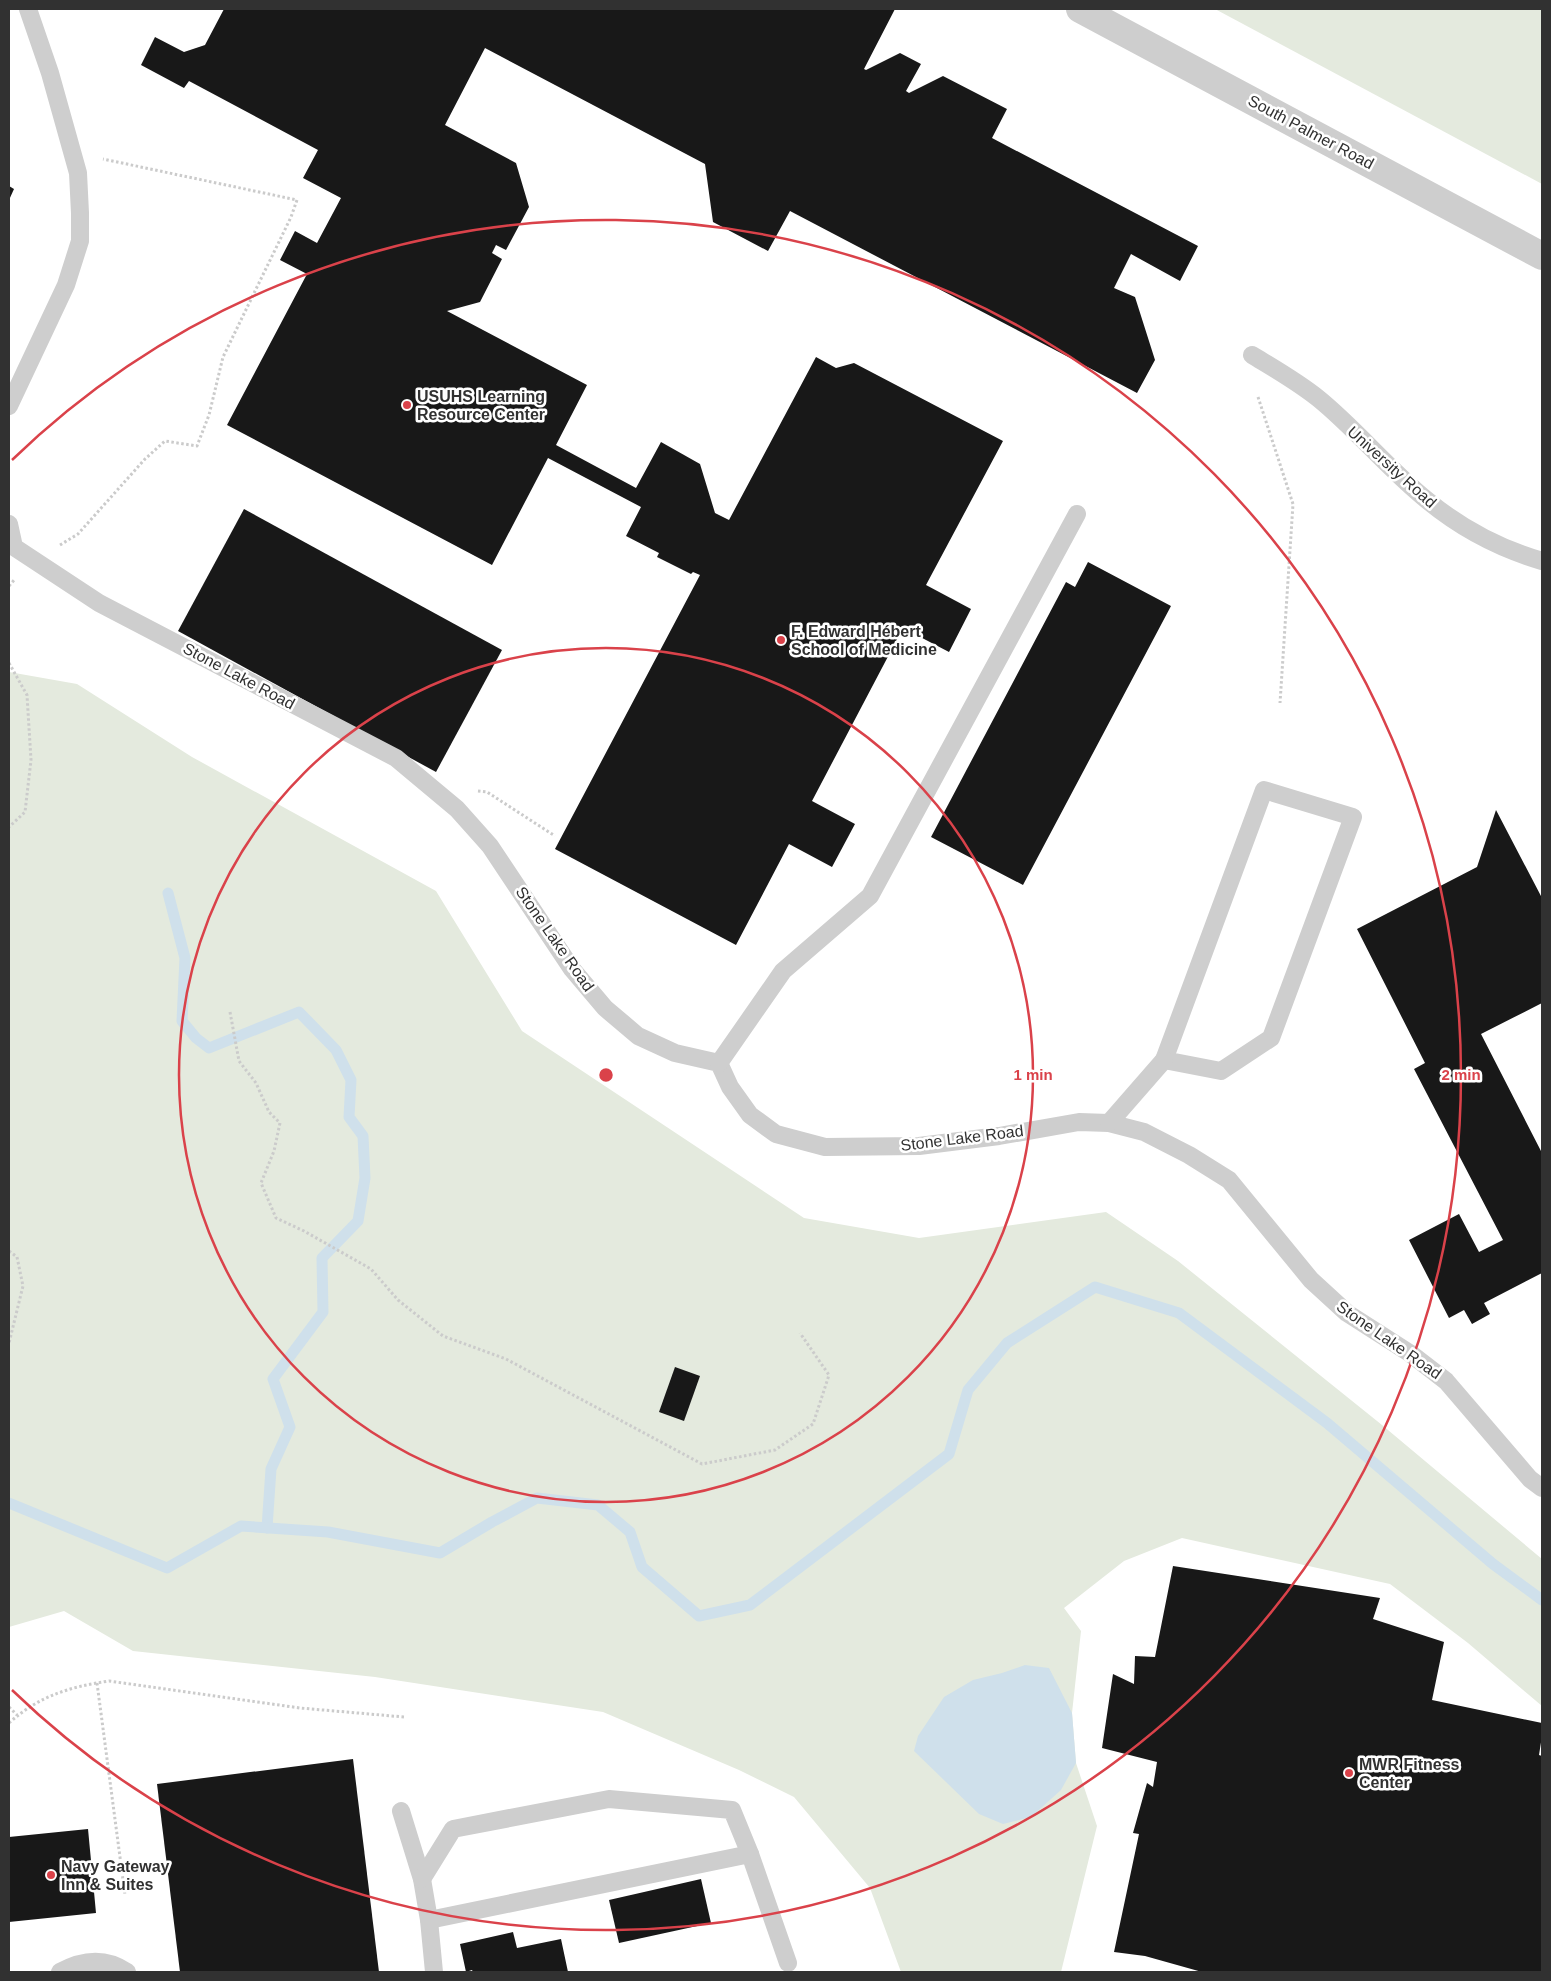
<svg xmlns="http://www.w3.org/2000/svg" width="1551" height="1981" font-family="Arial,sans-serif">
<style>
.green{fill:#e4eade}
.water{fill:#cfe0eb}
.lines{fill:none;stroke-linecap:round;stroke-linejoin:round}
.stream{stroke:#cfe0eb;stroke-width:11}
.building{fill:#181818}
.path{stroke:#cbcbcb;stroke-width:3;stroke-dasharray:2.5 2.5;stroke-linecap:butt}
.service{stroke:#cecece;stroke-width:18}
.minor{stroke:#cecece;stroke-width:28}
.ring{fill:none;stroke:#da424a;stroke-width:2.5}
.poi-dot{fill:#da424a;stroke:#fff;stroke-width:2}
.labels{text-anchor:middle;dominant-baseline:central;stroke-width:5;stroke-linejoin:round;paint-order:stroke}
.street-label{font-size:16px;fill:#313131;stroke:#fff}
.poi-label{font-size:16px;font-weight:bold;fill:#313131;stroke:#fff;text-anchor:start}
.centre{fill:#da424a;stroke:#fff;stroke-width:2.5}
.ring-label{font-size:15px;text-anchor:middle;font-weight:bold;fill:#da424a;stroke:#fff;stroke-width:5;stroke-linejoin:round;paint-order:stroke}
</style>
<rect width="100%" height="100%" fill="#fff"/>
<!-- green -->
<g class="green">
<path d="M1215 9H1542V184Z"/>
<path d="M9 672 77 684 192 757 436 891 522 1031 804 1218 919 1238 1106 1212 1178 1261 1382 1425 1542 1559V1706L1468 1643 1390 1584 1182 1538 1124 1561 1064 1608 1081 1631 1072 1713 1076 1763 1097 1826 1061 1972H901L870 1888 794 1797 739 1770 603 1712 375 1677 133 1651 64 1611 9 1627Z"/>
</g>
<!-- water -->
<path class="water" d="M1025 1665 1049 1668 1072 1713 1076 1763 1061 1790 1031 1817 1003 1824 979 1814 914 1751 918 1736 944 1697 973 1680 1002 1673Z"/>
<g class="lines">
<!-- stream -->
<g class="stream">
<path d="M168 893 185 958 182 1021 196 1038 209 1048 299 1012 336 1050 351 1080 349 1117 363 1136 365 1178 358 1221 322 1258 323 1312 273 1379 290 1427 271 1469 267 1528"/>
<path d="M9 1503 167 1568 241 1526 328 1532 440 1553 492 1522 537 1498 598 1505 630 1532 642 1567 699 1616 750 1605 949 1454 968 1390 1007 1343 1095 1287 1179 1313 1327 1423 1493 1564 1542 1600"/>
</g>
</g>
<!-- building -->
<g class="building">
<path d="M224 9H895L864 69 866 70 900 53 921 64 906 91 909 93 943 76 1007 109 992 138 1198 246 1180 281 1131 254 1114 288 1135 297 1155 360 1137 393 790 211 768 251 713 222 705 164 485 48 445 125 516 163 529 207 506 250 496 245 492 253 502 259 480 302 447 311 587 385 556 445 636 488 661 442 700 464 715 513 729 520 816 357 836 368 854 363 1003 441 926 585 971 609 949 652 903 628 812 801 855 824 832 867 789 844 736 945 555 849 700 575 693 572 691 574 657 557 659 553 626 536 641 507 548 458 492 565 227 425 307 274 280 260 295 231 317 243 341 198 303 178 318 150 189 81 184 88 141 65 155 37 184 52 205 45Z"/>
<path d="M9 186 14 189 9 200Z"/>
<path d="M244 509 502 650 436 772 178 631Z"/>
<path d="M1088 562 1171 606 1023 885 931 837 1066 582 1075 587Z"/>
<path d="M1496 810 1542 898V1003L1481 1034 1542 1153V1273L1484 1303 1490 1314 1472 1324 1464 1310 1449 1318 1409 1240 1459 1214 1479 1252 1503 1240 1414 1069 1425 1063 1357 929 1477 867Z"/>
<path d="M675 1367 700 1376 684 1421 659 1412Z"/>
<path d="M1173 1566 1380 1598 1373 1619 1444 1642 1432 1700 1542 1723V1736L1539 1755 1542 1756V1972H1202L1145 1956 1114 1952 1139 1834 1133 1833 1147 1783 1153 1787 1157 1762 1102 1748 1113 1674 1134 1684 1135 1656 1155 1657Z"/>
<path d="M353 1759 379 1972H180L157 1784Z"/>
<path d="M88 1829 96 1913 9 1922V1837Z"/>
<path d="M701 1879 711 1923 619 1943 609 1900Z"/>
<path d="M513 1932 517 1948 561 1939 568 1972H473L472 1970 466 1972 460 1944Z"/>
</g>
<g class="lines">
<!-- path -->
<g class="path">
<path d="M1258 397 1293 504 1280 703"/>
<path d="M60 545 78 534 145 459 165 441 197 446 209 415 223 357 291 217 297 200 103 159"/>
<path d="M9 586 15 579"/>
<path d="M9 663 27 695 31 760 25 812 9 827"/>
<path d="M478 791 487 792 555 836"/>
<path d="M230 1012 239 1061 256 1083 269 1112 280 1123 274 1151 261 1183 276 1218 304 1231 371 1269 398 1300 443 1336 506 1359 702 1464 775 1450 813 1424 829 1375 800 1333"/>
<path d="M9 1251 17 1257 23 1286 9 1343"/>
<path d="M97 1683 125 1895"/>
<path d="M9 1707 17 1715"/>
<path d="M9 1723C39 1696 69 1687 109 1681L300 1708 404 1717"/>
</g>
<!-- service -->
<g class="service">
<path d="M1252 355C1275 369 1298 382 1319 399 1357 430 1389 470 1428 501 1461 528 1501 549 1542 561"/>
<path d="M9 406 66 285 80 241V213L78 173 50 73 28 9"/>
<path d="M9 524 14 547 99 603 396 758 457 809 490 846 572 969 605 1008 638 1036 675 1053 719 1063 730 1087 750 1115 776 1134 825 1147 919 1146 999 1136 1079 1122 1109 1123 1144 1132 1189 1155 1229 1180 1311 1280 1347 1313 1411 1354 1446 1381 1530 1479 1542 1488"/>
<path d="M1264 790 1353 817 1271 1038 1221 1071 1164 1060Z"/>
<path d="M719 1063 783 971 870 896 1077 514"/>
<path d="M1109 1123 1164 1060"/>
<path d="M401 1811 422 1879 429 1920 434 1972"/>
<path d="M422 1879 453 1829 609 1799 732 1810 750 1854"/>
<path d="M429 1920 750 1854 788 1963"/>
<path d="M60 1972C82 1960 105 1957 127 1972"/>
</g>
<!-- minor -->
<path class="minor" d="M1080 9 1542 256"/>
</g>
<!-- distance rings -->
<g class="ring">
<circle cx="606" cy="1075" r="427"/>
<path d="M12 460A855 855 0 1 1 12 1690"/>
</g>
<!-- markers -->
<g class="poi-dot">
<circle cx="407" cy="405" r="5"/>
<circle cx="781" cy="640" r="5"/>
<circle cx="1349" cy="1773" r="5"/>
<circle cx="51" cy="1875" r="5"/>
</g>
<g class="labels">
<!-- street labels -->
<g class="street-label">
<text transform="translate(1311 132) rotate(28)">South Palmer Road</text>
<text transform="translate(1392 467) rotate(42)">University Road</text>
<text transform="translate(239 676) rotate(28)">Stone Lake Road</text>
<text transform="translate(555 939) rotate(55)">Stone Lake Road</text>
<text transform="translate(962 1138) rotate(-7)">Stone Lake Road</text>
<text transform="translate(1389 1340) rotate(35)">Stone Lake Road</text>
</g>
<!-- poi labels -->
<g class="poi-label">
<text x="417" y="396">USUHS Learning<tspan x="417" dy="18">Resource Center</tspan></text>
<text x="791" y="631">F. Edward Hébert<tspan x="791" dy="18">School of Medicine</tspan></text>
<text x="1359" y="1764">MWR Fitness<tspan x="1359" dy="18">Center</tspan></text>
<text x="61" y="1866">Navy Gateway<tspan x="61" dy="18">Inn &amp; Suites</tspan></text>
</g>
</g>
<circle cx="606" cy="1075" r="8" class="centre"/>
<g class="ring-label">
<text x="1033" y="1080">1 min</text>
<text x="1461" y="1080">2 min</text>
</g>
<!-- border -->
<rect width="1551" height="1981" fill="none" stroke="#313131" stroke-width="20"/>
</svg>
